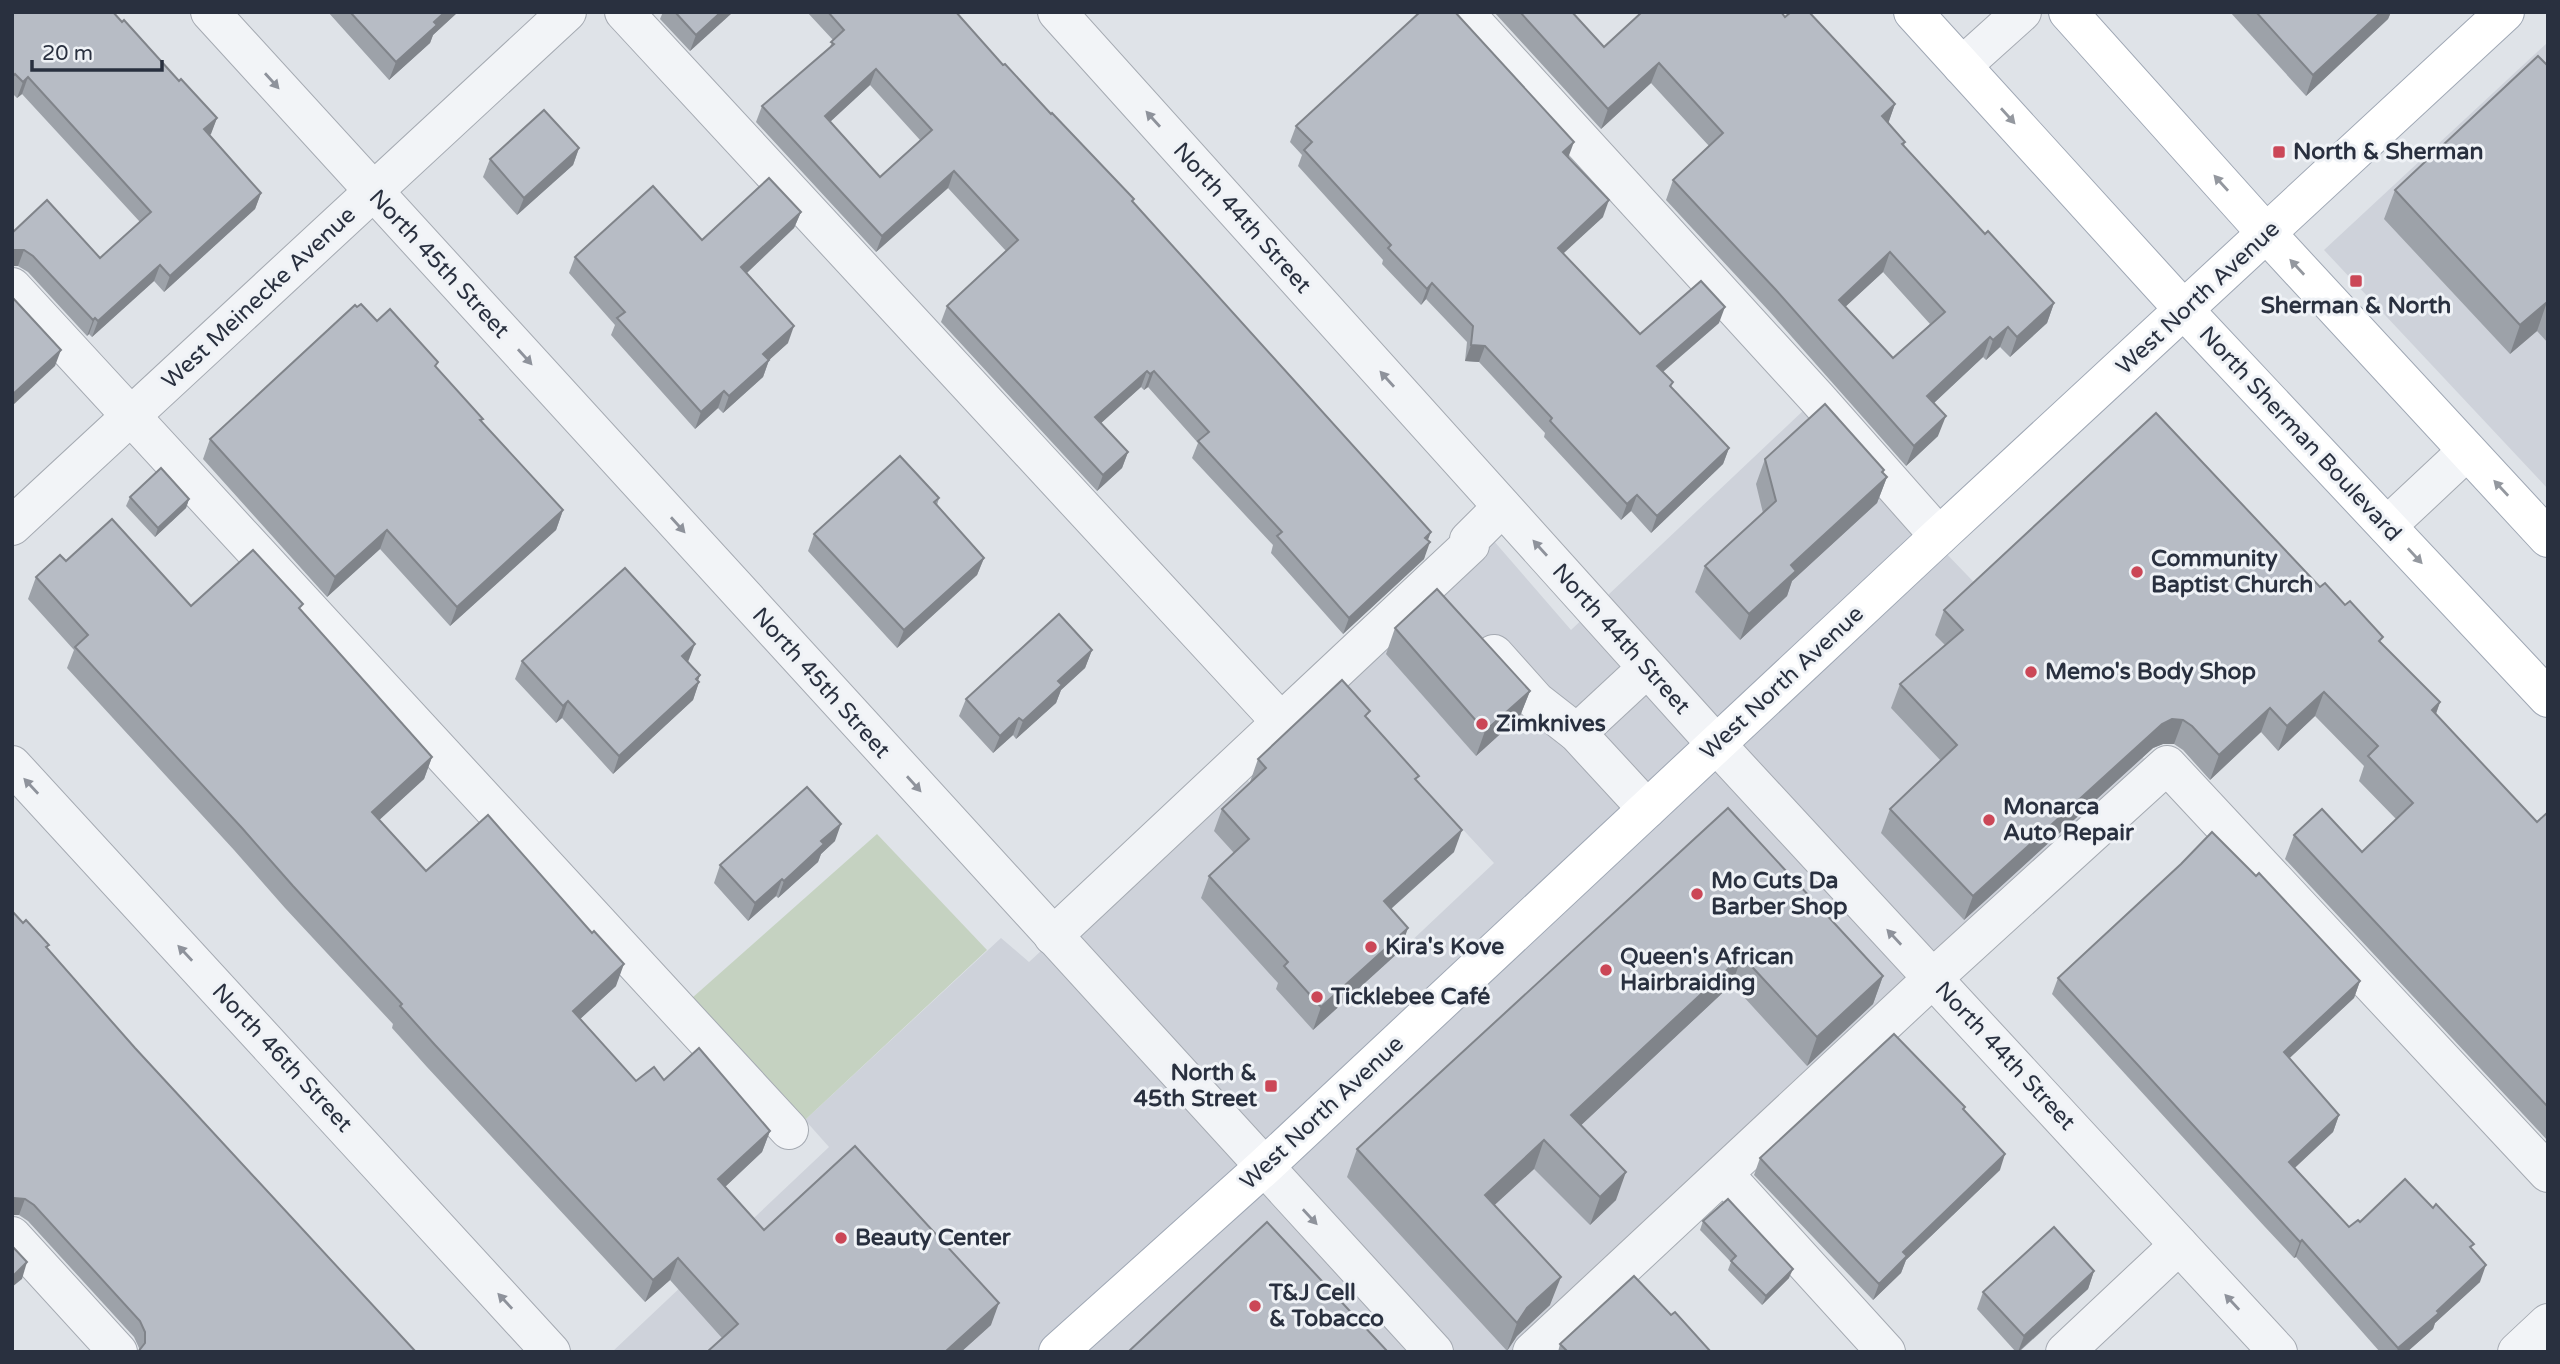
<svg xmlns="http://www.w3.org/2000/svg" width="2560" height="1364" font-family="'Varela Round',sans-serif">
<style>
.built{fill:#ced2da}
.green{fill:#c5d2c1}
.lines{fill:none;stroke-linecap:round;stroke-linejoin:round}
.minor-casing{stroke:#a5aab2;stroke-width:40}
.major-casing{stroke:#9fa7b4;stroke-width:40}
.minor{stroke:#f2f4f7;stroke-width:38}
.major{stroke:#fff;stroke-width:38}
.wall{fill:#9da2a9;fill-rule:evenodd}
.shaded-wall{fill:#80848a}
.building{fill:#b7bcc5;stroke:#80848a;stroke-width:2;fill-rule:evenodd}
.oneway{fill:#8e929b}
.oneway2{fill:#94989f}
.poi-dot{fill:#cb4757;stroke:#eff2f6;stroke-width:2.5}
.labels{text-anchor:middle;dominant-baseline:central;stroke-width:6;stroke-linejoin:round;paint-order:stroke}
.poi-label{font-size:23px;font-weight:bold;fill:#29303f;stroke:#eff2f6;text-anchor:start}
.street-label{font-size:23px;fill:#29303f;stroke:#eff2f6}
</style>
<rect width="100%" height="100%" fill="#dfe3e8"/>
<!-- built -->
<g class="built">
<path d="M2548 42V489L2324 250Z"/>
<path d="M1806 408 2151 766 2098 807 1511 1352H612L829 1147 805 1120 1001 938 1029 962 1238 770 1405 947 1494 863 1331 687 1493 540 1571 630Z"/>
</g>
<!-- green -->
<path class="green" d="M877 834 987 950 805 1120 692 998Z"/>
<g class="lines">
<!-- minor casing -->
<g class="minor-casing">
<g id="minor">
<path d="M210 12 1434 1352"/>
<path d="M624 12 1282 723"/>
<path d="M1057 12 1716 744 2278 1352"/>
<path d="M1464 12 1817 398 1939 536"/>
<path d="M1962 66 2022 12"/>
<path d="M12 287 789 1130"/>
<path d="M12 526 567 12"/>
<path d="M2387 526 2467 451"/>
<path d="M1494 654 1536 701 1577 733 1647 809"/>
<path d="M1577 733 1647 668"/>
<path d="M12 765 551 1352"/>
<path d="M1053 936 1470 545 1469 540 1502 507"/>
<path d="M1724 1174 1886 1352"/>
<path d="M12 1236 118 1352"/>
<path d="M1532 1352 1933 978 2167 765 2548 1173"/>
<path d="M2065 1352 2179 1245"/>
<path d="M2517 1352 2548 1323"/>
</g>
</g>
<!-- major casing -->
<g class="major-casing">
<g id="major">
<path d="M1913 12 2184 310 2548 698"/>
<path d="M2068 12 2267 234 2548 538"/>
<path d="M1058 1352 1264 1167 1939 536 2505 12"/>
</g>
</g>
<!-- minor -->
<use href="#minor" class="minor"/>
<!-- major -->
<use href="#major" class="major"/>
</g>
<!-- wall -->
<g class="wall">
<path d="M12 12 179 81 217 118 210 135 261 193 255 209 164 292 154 281 92 337 89 334 87 336 28 272 18 266 12 233 100 258 140 222 22 94 17 98 12 93Z"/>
<path d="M328 12H458L433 35 430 43 389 80Z"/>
<path d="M663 12H733L690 51 660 19Z"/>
<path d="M807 12H956L1003 65 1133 203 1428 541 1424 559 1343 634 1271 553 1273 545 1192 458 1198 443 1148 387 1144 390 1141 387 1101 423 1128 452 1122 468 1097 491 941 322 947 306 1006 251 948 188 876 252 756 122 762 106 829 49 833 40ZM870 85 920 140 880 177 830 122Z"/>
<path d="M1494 12H1572L1604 47 1639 15 1637 12H1781L1785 17 1895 104 1888 123 1905 142 1904 146 1985 234 2054 303 2047 323 2010 357 2000 347 1986 360 1983 357 1934 403 1938 436 1906 466 1769 311 1666 200 1673 180 1709 146 1651 83 1601 129ZM1883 272 1930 324 1893 358 1845 307Z"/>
<path d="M2230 12H2391L2388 19 2306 96Z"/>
<path d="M2548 66V343L2537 331 2510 354 2384 219 2395 190Z"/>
<path d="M1296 126 1568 157 1603 217 1563 253 1640 334 1719 323 1663 372 1673 382 1671 387 1729 448 1723 464 1651 533 1631 511 1621 520 1544 437 1545 433 1479 362 1465 361 1467 342 1426 299 1421 305 1382 264 1383 260 1298 166 1302 155 1290 142Z"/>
<path d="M579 148 573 165 517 215 483 177 490 159Z"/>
<path d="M801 212 794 228 747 273 788 343 769 360 763 377 723 413 718 408 695 429 611 335 615 325 569 273 575 257 702 240Z"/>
<path d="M377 321 437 368 483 419 481 422 563 510 556 530 450 626 380 549 327 597 203 459 210 439Z"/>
<path d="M1765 459 1883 473 1887 477 1877 503 1792 581 1787 596 1740 640 1695 592 1705 566 1763 513 1756 484Z"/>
<path d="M130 497 189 499 186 508 155 537 126 506Z"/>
<path d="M939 498 937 505 984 558 977 575 897 648 808 551 814 534Z"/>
<path d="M66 561 191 606 301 611 432 757 424 779 379 820 426 871 616 986 580 1019 636 1081 664 1080 770 1131 762 1152 725 1187 764 1230 991 1325 961 1352H707L722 1338 670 1280 645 1302 427 1067 392 1028 393 1024 285 908 234 850 67 668 74 650 28 599 36 577Z"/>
<path d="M2320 587 2381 643 2440 702 2436 714 2537 822 2548 812V1141L2285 859 2294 835 2362 852 2396 819 2359 781 2364 766 2315 716 2278 751 2261 732 2210 780 2183 750 2174 744H2163L2153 748 1964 920 1881 833 1890 809 1941 761 1891 708 1900 684 1945 645 1935 635 1944 610Z"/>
<path d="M1395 628 1530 691 1520 716 1476 756 1386 654Z"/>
<path d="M1092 650 1085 668 1061 690 1056 703 1016 739 1013 735 993 753 959 716 966 699Z"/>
<path d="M522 661 688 663 700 675 698 680 699 682 693 700 613 774 562 718 556 723 515 679Z"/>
<path d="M1368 718 1417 781 1454 852 1391 909 1400 951 1313 1030 1276 989 1278 983 1201 898 1209 876 1234 853 1214 831 1222 809 1251 783 1250 782 1258 759Z"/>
<path d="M1728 808 1883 976 1873 1004 1807 1066 1732 984 1581 1125 1616 1200 1590 1225 1534 1169 1494 1205 1550 1305 1517 1336 1507 1351 1347 1177 1357 1149Z"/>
<path d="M835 841 821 854 818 862 778 898 776 896 748 921 714 883 720 865Z"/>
<path d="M12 911 135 1048 416 1352 139 1351V1348L134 1337 28 1221 19 1215H12Z"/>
<path d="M2058 978 2360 981 2354 998 2289 1058 2339 1115 2333 1132 2294 1168 2349 1227 2360 1222 2471 1249 2480 1282 2435 1323 2433 1329 2407 1352H2380L2296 1257 2294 1258 2265 1227 2052 994Z"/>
<path d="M1965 1107 1964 1110 2000 1170 1906 1260 1901 1273 1873 1300 1754 1175 1760 1158Z"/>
<path d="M1703 1221 1789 1278 1762 1305 1728 1270 1731 1262 1700 1230Z"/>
<path d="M2094 1271 2088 1289 2019 1352H2016L1977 1309 1983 1292Z"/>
<path d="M1671 1315 1711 1352H1558L1560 1344Z"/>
</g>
<!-- shaded-wall -->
<g class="shaded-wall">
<path d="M445 12H458L433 35 430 43 389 80 396 62Z"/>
<path d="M721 12H733L690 51 696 35Z"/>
<path d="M2381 12H2391L2388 19 2306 96 2313 75Z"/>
<path d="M1659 63 1651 83 1601 129 1608 109Z"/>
<path d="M876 69 870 85 819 132 825 116Z"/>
<path d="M28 77 22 94 17 98 23 82Z"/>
<path d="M1895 104 1888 124 1882 116Z"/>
<path d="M217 118 211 134 198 145 204 129Z"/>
<path d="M1574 142 1568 158 1563 152Z"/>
<path d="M579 148 573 165 517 215 524 198Z"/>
<path d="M954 171 948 188 876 252 882 236Z"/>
<path d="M261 193 255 209 164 292 170 276Z"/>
<path d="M1609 200 1603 217 1552 264 1558 248Z"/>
<path d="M801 212 794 228 735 284 741 267Z"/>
<path d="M12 250H24L18 266H12Z"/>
<path d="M1890 252 1883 272 1831 320 1839 300Z"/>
<path d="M160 265 154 281 92 337 98 321Z"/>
<path d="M1432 283 1426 299 1421 305 1427 289Z"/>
<path d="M2547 302 2537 331 2510 354 2520 325Z"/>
<path d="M2054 303 2047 323 2010 357 2017 337Z"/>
<path d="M1725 307 1719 323 1651 382 1657 366Z"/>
<path d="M95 318 89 334 87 336 93 320Z"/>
<path d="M794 326 788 343 757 371 763 354Z"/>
<path d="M2008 327 2000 347 1986 360 1993 340Z"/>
<path d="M1990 337 1983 357 1920 416 1927 396Z"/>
<path d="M1471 345 1485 346 1479 362 1465 361Z"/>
<path d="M61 350 55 366 12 406V395Z"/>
<path d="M769 360 763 377 723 413 729 396Z"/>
<path d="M1147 371 1141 387 1089 434 1095 417Z"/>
<path d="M1154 371 1148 387 1144 390 1150 374Z"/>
<path d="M724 391 718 408 695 429 701 412Z"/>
<path d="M1946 416 1938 436 1906 466 1914 446Z"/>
<path d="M1729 448 1723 464 1651 533 1657 516Z"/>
<path d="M1128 452 1122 468 1097 491 1103 475Z"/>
<path d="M1884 470 1878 485 1887 477 1877 503 1792 581 1787 596 1740 640 1749 614 1791 565Z"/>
<path d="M1637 495 1631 511 1621 520 1627 504Z"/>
<path d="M189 499 186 508 155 537 158 528Z"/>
<path d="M563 510 556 530 450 626 457 607Z"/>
<path d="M387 530 380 549 327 597 335 577Z"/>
<path d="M1431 532 1426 545 1430 542 1424 559 1343 634 1349 618Z"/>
<path d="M984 558 977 575 897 648 904 630Z"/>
<path d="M695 644 688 662 675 674 682 656Z"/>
<path d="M1092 650 1085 668 1061 690 1056 703 1016 739 1023 721 1058 681Z"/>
<path d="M700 675 696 686 699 682 693 700 613 774 619 756Z"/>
<path d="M1530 691 1520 716 1476 756 1485 731Z"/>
<path d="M2324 692 2315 716 2278 751 2287 726Z"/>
<path d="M568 701 562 718 556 723 563 706Z"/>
<path d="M2440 702 2431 727 2432 710Z"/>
<path d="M2270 708 2261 732 2210 780 2219 755Z"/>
<path d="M1019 718 1013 735 993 753 1000 736Z"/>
<path d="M2172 719 2183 720 2174 744H2163L2153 748 1964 920 1973 896 2162 724Z"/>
<path d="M432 757 424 779 364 834 372 812Z"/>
<path d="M841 824 835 841 821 854 818 862 778 898 784 881 821 841Z"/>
<path d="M1462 830 1454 852 1375 923 1384 901Z"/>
<path d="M782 879 776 896 748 921 755 903Z"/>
<path d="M1408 928 1400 951 1313 1030 1321 1007Z"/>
<path d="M1742 956 1732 984 1561 1144 1571 1115Z"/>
<path d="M624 964 616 986 565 1033 573 1011Z"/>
<path d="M1883 976 1873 1004 1807 1066 1817 1037Z"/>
<path d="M2360 981 2354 998 2278 1069 2284 1052Z"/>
<path d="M2339 1115 2333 1132 2283 1179 2289 1162Z"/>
<path d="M770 1131 762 1152 710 1201 718 1179Z"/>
<path d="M1544 1140 1534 1169 1475 1223 1485 1195Z"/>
<path d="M2005 1154 2000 1170 1906 1260 1901 1273 1873 1300 1879 1284 1903 1252Z"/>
<path d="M1626 1172 1616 1200 1590 1225 1600 1197Z"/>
<path d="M14 1198 25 1199 19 1215H12V1199Z"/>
<path d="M2302 1240 2296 1257 2294 1258 2300 1242Z"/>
<path d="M678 1258 670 1280 645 1302 653 1280Z"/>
<path d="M27 1262 22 1279 12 1287V1277Z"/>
<path d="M2486 1265 2480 1282 2435 1323 2433 1329 2407 1352H2397L2398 1348Z"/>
<path d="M1793 1269 1789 1278 1762 1305 1766 1296Z"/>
<path d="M2094 1271 2088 1289 2018 1352 2024 1336Z"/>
<path d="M1561 1277 1550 1305 1517 1336 1507 1351 1517 1323 1527 1308Z"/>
<path d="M999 1303 991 1325 961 1352H945Z"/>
</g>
<!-- building -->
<g class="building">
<path d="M12 12H113L122 22 124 20 179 81 181 79 217 118 204 129 261 193 170 276 160 265 98 321 95 318 93 320 33 256 24 250H12V233L47 200 100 258 151 212 28 77 23 82 15 74 12 77Z"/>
<path d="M350 12H445L434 22 437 25 396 62Z"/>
<path d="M675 12H721L696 35Z"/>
<path d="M828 12H956L1003 65 1005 64 1051 114 1052 113 1134 199 1132 201 1431 532 1425 538 1430 542 1349 618 1277 536 1282 532 1198 441 1209 432 1154 371 1150 374 1147 371 1095 417 1128 452 1103 475 947 306 1018 240 954 171 882 236 762 106 834 44 831 42 844 30ZM876 69 932 130 880 177 825 116Z"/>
<path d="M1420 12H1455L1574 142 1563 152 1609 200 1558 248 1640 334 1701 281 1725 307 1657 366 1673 382 1670 386 1729 448 1657 516 1637 495 1627 504 1550 421 1552 418 1485 346 1471 345 1473 326 1432 283 1427 289 1388 248 1391 245 1304 150 1312 142 1296 126Z"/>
<path d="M1520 12H1572L1604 47 1642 12H1781L1785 17 1791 12H1809L1895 104 1882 116 1905 142 1902 144 1985 234 1988 231 2054 303 2017 337 2008 327 1993 340 1990 337 1927 396 1946 416 1914 446 1776 290 1673 180 1723 133 1659 63 1608 109ZM1890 252 1945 312 1893 358 1839 300Z"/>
<path d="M2256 12H2381L2313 75Z"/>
<path d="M2538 56 2548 66V303L2547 302 2520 325 2395 190Z"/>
<path d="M544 110 579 148 524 198 490 159Z"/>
<path d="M769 178 801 212 741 267 794 326 763 354 769 360 729 396 724 391 701 412 617 318 625 312 575 257 653 186 702 240Z"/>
<path d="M12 297 61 350 12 395Z"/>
<path d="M361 304 377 321 390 309 438 362 435 366 483 419 480 420 563 510 457 607 387 530 335 577 210 439 355 305 357 307Z"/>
<path d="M1825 404 1884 470 1882 472 1887 477 1791 565 1796 571 1749 614 1705 566 1776 501 1765 459Z"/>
<path d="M2156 413 2320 587 2325 583 2345 605 2350 601 2383 637 2379 641 2440 702 2432 710 2537 822 2548 812V1107L2294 835 2322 809 2362 852 2413 803 2368 756 2378 746 2324 692 2287 726 2270 708 2219 755 2192 726 2183 720 2172 719 2162 724 1973 896 1890 809 1957 745 1900 684 1963 630 1944 610Z"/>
<path d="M900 456 939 498 934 502 984 558 904 630 814 534Z"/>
<path d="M161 468 189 499 158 528 130 497Z"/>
<path d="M112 519 191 606 253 550 303 604 299 608 432 757 372 812 426 871 488 815 592 933 594 931 624 964 573 1011 636 1081 654 1067 664 1080 699 1048 770 1131 718 1179 764 1230 855 1146 999 1303 945 1352H707L738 1324 678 1258 653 1280 435 1045 400 1006 402 1004 293 886 242 828 75 647 88 635 36 577 60 555 66 561Z"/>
<path d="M625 568 695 644 682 656 700 675 696 679 699 682 619 756 568 701 563 706 522 661Z"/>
<path d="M1437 589 1530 691 1485 731 1395 628Z"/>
<path d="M1059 614 1092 650 1058 681 1062 685 1023 721 1019 718 1000 736 966 699Z"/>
<path d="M1342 680 1370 711 1365 716 1419 776 1415 779 1462 830 1384 901 1408 928 1321 1007 1284 966 1288 962 1209 876 1249 839 1222 809 1266 768 1258 759Z"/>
<path d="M807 787 841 824 821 841 824 844 784 881 782 879 755 903 720 865Z"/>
<path d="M1728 808 1883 976 1817 1037 1742 956 1571 1115 1626 1172 1600 1197 1544 1140 1485 1195 1561 1277 1527 1308 1517 1323 1357 1149Z"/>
<path d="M2212 832 2256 876 2259 873 2360 981 2284 1052 2339 1115 2289 1162 2349 1227 2358 1220 2360 1222 2405 1179 2433 1208 2436 1204 2474 1244 2470 1247 2486 1265 2437 1311 2439 1313 2398 1348 2302 1240 2300 1242 2271 1210 2058 978 2181 864Z"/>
<path d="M12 911 23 923 26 920 49 945 46 947 135 1048 416 1352H138L145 1343V1332L140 1321 34 1205 25 1199 14 1198 12 1199Z"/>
<path d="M1894 1034 1965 1107 1963 1109 2005 1154 1903 1252 1907 1256 1879 1284 1760 1158Z"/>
<path d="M1728 1199 1793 1269 1766 1296 1731 1261 1736 1256 1703 1221Z"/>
<path d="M1267 1222 1388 1352H1128Z"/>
<path d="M2054 1227 2094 1271 2024 1336 1983 1292Z"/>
<path d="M12 1246 27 1262 12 1277Z"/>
<path d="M1634 1276 1671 1315 1675 1312 1711 1352H1568L1560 1344Z"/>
</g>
<!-- one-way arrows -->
<defs><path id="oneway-solid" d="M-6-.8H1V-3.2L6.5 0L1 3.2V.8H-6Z" transform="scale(1.75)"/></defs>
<g class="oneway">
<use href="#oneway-solid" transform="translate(272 81) rotate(48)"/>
<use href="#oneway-solid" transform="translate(1153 119) rotate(-132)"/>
<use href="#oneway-solid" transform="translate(525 357) rotate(48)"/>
<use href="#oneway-solid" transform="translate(1387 379) rotate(-132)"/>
<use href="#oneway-solid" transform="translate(678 525) rotate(48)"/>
<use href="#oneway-solid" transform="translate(1540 548) rotate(-132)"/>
<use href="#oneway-solid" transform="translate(914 784) rotate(48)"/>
<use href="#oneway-solid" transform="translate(31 786) rotate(-133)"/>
<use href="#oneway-solid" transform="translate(1894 937) rotate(-133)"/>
<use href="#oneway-solid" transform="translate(185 953) rotate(-133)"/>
<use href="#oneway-solid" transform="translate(1310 1217) rotate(47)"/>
<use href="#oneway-solid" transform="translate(505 1301) rotate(-133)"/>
<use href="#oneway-solid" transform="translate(2232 1302) rotate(-133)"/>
</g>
<g class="oneway2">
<use href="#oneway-solid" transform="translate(2008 116) rotate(48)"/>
<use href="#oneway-solid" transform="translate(2221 183) rotate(-132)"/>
<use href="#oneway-solid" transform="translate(2297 267) rotate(-133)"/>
<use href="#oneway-solid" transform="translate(2501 488) rotate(-133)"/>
<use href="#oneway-solid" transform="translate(2415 556) rotate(47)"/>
</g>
<!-- markers -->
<g class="poi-dot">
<rect x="2272" y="145" width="14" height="14" rx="3.5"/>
<rect x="2349" y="274" width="14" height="14" rx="3.5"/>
<circle cx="2137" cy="572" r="7"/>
<circle cx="2031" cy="672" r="7"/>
<circle cx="1482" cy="724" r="7"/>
<circle cx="1989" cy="820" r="7"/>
<circle cx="1697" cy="894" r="7"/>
<circle cx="1371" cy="947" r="7"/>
<circle cx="1606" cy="970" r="7"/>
<circle cx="1317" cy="997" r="7"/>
<rect x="1264" y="1079" width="14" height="14" rx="3.5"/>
<circle cx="841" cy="1238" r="7"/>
<circle cx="1255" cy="1306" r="7"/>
</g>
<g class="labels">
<!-- poi labels -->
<g class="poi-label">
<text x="2293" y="152">North &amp; Sherman</text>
<text x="2356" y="306" text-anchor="middle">Sherman &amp; North</text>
<text x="2151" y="559">Community<tspan x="2151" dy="26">Baptist Church</tspan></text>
<text x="2045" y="672">Memo's Body Shop</text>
<text x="1496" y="724">Zimknives</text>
<text x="2003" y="807">Monarca<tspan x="2003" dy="26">Auto Repair</tspan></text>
<text x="1711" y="881">Mo Cuts Da<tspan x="1711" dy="26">Barber Shop</tspan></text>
<text x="1385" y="947">Kira's Kove</text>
<text x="1620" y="957">Queen's African<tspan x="1620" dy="26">Hairbraiding</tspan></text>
<text x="1331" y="997">Ticklebee Café</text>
<text x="1257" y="1073" text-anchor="end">North &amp;<tspan x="1257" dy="26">45th Street</tspan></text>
<text x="855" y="1238">Beauty Center</text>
<text x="1269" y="1293">T&amp;J Cell<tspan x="1269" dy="26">&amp; Tobacco</tspan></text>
</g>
<!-- street labels -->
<g class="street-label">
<text transform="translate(1242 218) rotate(48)">North 44th Street</text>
<text transform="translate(439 264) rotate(47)">North 45th Street</text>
<text transform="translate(259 298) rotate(-43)">West Meinecke Avenue</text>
<text transform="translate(2198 298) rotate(-43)">West North Avenue</text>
<text transform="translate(2300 434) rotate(47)">North Sherman Boulevard</text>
<text transform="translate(1621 639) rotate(48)">North 44th Street</text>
<text transform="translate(821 683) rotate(48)">North 45th Street</text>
<text transform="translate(1782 683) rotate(-43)">West North Avenue</text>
<text transform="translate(2005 1056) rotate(47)">North 44th Street</text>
<text transform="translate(282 1058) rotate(47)">North 46th Street</text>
<text transform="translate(1322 1113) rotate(-43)">West North Avenue</text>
</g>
</g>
<!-- border -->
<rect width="2560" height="1364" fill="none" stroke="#29303f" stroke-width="28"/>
<!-- scale -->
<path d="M32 60v10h130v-10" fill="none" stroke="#29303f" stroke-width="3.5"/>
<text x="42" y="60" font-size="21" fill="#29303f" stroke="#eff2f6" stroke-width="5" paint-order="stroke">20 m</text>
</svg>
